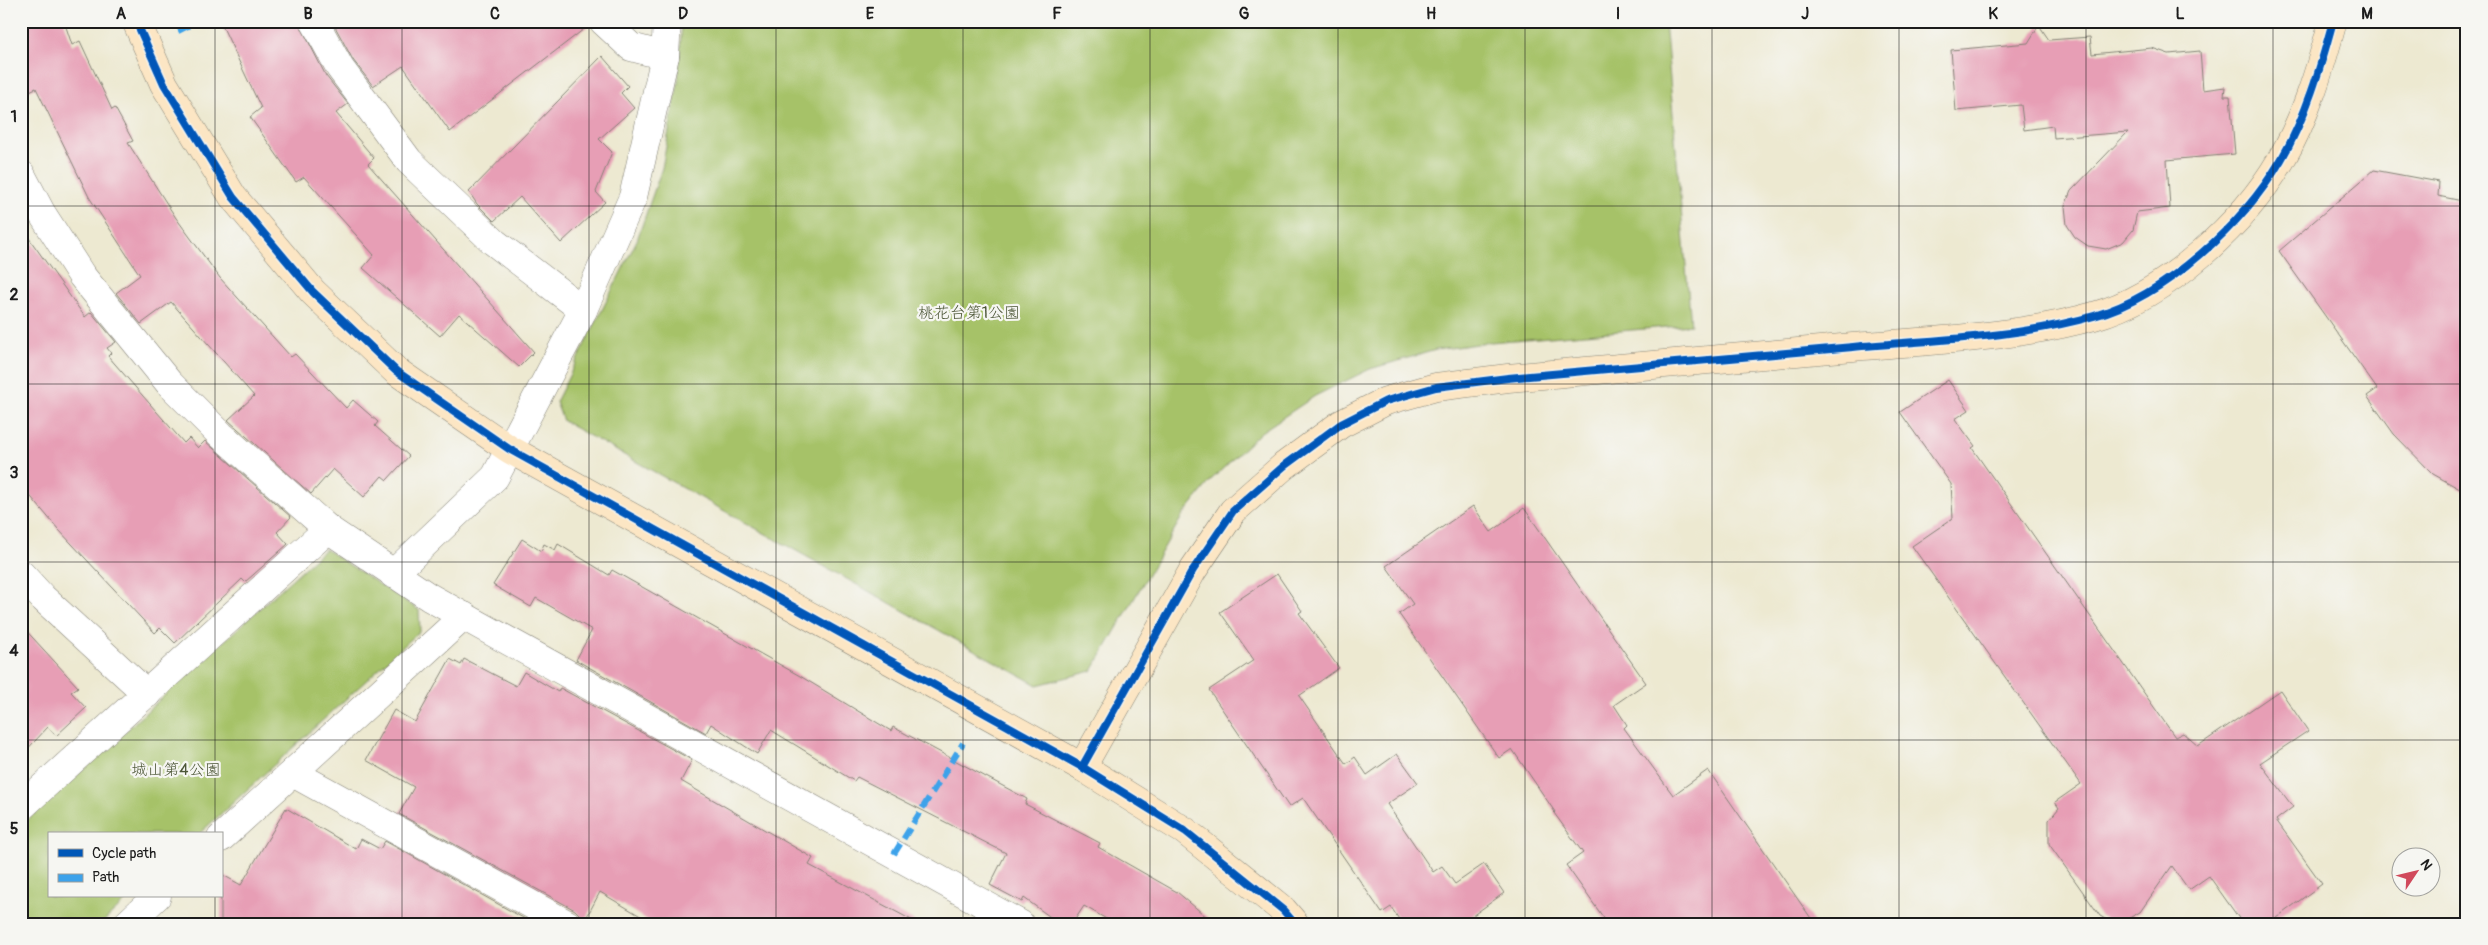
<svg xmlns="http://www.w3.org/2000/svg" width="2488" height="945" font-family="Pangolin,'Klee One',sans-serif">
<style>
.green{fill:#a6c268;stroke:#616f42}
.building{fill:#e79eb5}
.lines{fill:none;stroke-linecap:round;stroke-linejoin:round}
.street-casing{stroke:#848276;stroke-width:29}
.secondary-casing{stroke:#848276;stroke-width:29}
.street{stroke:#fff;stroke-width:28}
.secondary{stroke:#fce6c4;stroke-width:28}
.quiet{stroke:#3da2ea;stroke-width:6;stroke-dasharray:12 6;stroke-linecap:butt}
.cycleway-casing{stroke:#f6f6f2;stroke-width:11}
.cycleway{stroke:#0057b8;stroke-width:8}
.grid{fill:none;stroke:#1c1c1c;stroke-width:1;stroke-opacity:0.55}
.labels{text-anchor:middle;dominant-baseline:central;stroke-width:4.5;stroke-linejoin:round;paint-order:stroke}
.park-label{font-size:16px;fill:#4c5637;stroke:#f6f6f2}
.neatline{fill:none;stroke:#1c1c1c;stroke-width:2}
.grid-label{font-size:16px;text-anchor:middle;font-weight:bold;fill:#1c1c1c}
</style>
<rect width="100%" height="100%" fill="#f6f6f2"/>
<filter id="ink" filterUnits="userSpaceOnUse"><feTurbulence type="fractalNoise" baseFrequency=".02" numOctaves="2"/><feDisplacementMap in="SourceGraphic" scale="10" xChannelSelector="R" yChannelSelector="G"/><feConvolveMatrix kernelMatrix="1 2 1 2 8 2 1 2 1" color-interpolation-filters="sRGB"/></filter>
<filter id="wash" filterUnits="userSpaceOnUse"><feTurbulence type="fractalNoise" baseFrequency=".0096" numOctaves="4" result="noise"/><feDisplacementMap in="SourceGraphic" scale="20" xChannelSelector="R" yChannelSelector="G"/><feGaussianBlur stdDeviation="1.12" result="paint"/><feColorMatrix in="noise" values="0 0 0 0 0 0 0 0 0 0 0 0 0 0 0 0 0 1.4 0 .05"/><feComposite in="paint" operator="in"/></filter>
<g filter="url(#wash)">
<rect width="100%" height="100%" fill="#ede9d1"/>
<!-- green -->
<g class="green">
<path d="M682 21H1665L1691 325 1491 342 1436 350 1370 369 1315 396 1261 432 1212 479 1183 515 1092 671 1037 685 563 421 556 402 637 240 662 168 678 83Z"/>
<path d="M325 549 419 610 420 631 199 834H49V896H131L101 924H21V826Z"/>
</g>
<g id="blocks">
<!-- building -->
<g class="building">
<path d="M21 21H64L72 45 80 41 112 110 115 108 133 141 128 143 176 218 220 278 291 357 295 354 346 408 353 400 378 422 375 426 409 456 387 480 382 476 364 497 333 469 311 494 228 420 254 396 171 302 141 324 116 293 140 275 89 197 36 88 21 95Z"/>
<path d="M220 21H298L326 76 348 104 336 113 374 158 368 164 534 352 519 367 459 314 440 336 363 268 374 255 304 177 296 182 250 117 261 108Z"/>
<path d="M332 21H588V26L450 132 403 66 373 86 353 60Z"/>
<path d="M2039 25 2049 40 2090 37 2092 54 2152 48 2169 54 2200 51 2203 90 2225 87 2224 96H2230L2235 154 2167 160 2170 208 2137 212 2133 230 2123 242 2106 249 2088 246 2075 237 2067 225 2065 206 2071 191 2128 132 2054 138 2053 126 2024 130 2021 105 1956 111 1951 50 2028 43Z"/>
<path d="M602 56 628 86 621 93 634 108 599 139 612 152 596 192 605 202 561 243 520 197 494 221 477 204 469 192Z"/>
<path d="M2374 170 2439 182 2438 196 2467 202V493L2433 474 2394 434 2367 396 2377 389 2279 251Z"/>
<path d="M21 227 85 317 91 312 116 342 107 348 111 353 108 356 184 443 189 438 198 448 205 441 291 517 277 532 288 544 245 582 242 579 175 643 160 628 155 633 58 529 21 485Z"/>
<path d="M1948 380 1969 410 1955 419 1975 446 1972 448 2175 737 2183 733 2198 746 2280 690 2308 731 2260 763 2293 807 2276 820 2322 884 2268 924H2243L2209 876 2189 890 2172 866 2140 912 2124 921 2107 920 2100 916 2049 844V820L2059 808 2055 802 2081 784 1912 546 1953 518 1951 484 1900 412Z"/>
<path d="M1473 506 1491 532 1524 508 1646 683 1614 705 1627 725 1624 728 1673 795 1708 770 1815 924H1608L1566 865 1583 853 1554 813 1555 812 1512 749 1499 758 1399 614 1413 604 1386 566Z"/>
<path d="M522 539 541 551 544 544 555 550 558 544 609 575 612 570 800 676 891 731 893 727 1027 799 1025 804 1100 843 1098 847 1177 892 1215 924H1115L1084 906 1072 924H1060L1024 898 1022 902 990 885 1006 853 857 777 854 781 771 730 757 754 711 724 706 733 576 660 592 630 536 598 531 607 493 585Z"/>
<path d="M1277 574 1302 611 1299 613 1339 668 1299 696 1346 764 1355 757 1367 775 1397 754 1418 783 1387 804 1433 872 1442 866 1455 884 1484 864 1504 893 1461 924H1402L1391 907 1382 913 1303 798 1289 807 1209 690 1254 660 1220 612Z"/>
<path d="M21 625 78 687 71 692 86 708 56 736 48 727 21 756Z"/>
<path d="M450 659 461 665 464 659 516 686 524 672 558 692 560 688 692 760 681 781 813 858 809 865 919 924H654L600 892 583 924 581 916 575 910 399 814 414 787 366 760 394 710 415 722Z"/>
<path d="M286 808 356 849 361 839 380 849 385 841 534 924H221V874L241 885Z"/>
</g>
</g>
</g>
<g filter="url(#ink)">
<use href="#blocks" fill-opacity="0" stroke="#848276" stroke-width="1"/>
<g class="lines">
<!-- street casing -->
<g class="street-casing">
<g id="street">
<path d="M314 21 340 68 409 161 494 242 583 310"/>
<path d="M603 21 631 47 665 56"/>
<path d="M21 174 41 212 82 276 169 383 221 435 328 529 429 597 1020 924"/>
<path d="M21 574 43 598 147 694"/>
<path d="M393 574 495 477 583 310 633 197 665 56 667 21"/>
<path d="M293 773 567 924"/>
<path d="M21 807 328 529"/>
<path d="M221 838 464 616"/>
<path d="M127 924 157 896"/>
</g>
</g>
<!-- secondary casing -->
<g class="secondary-casing">
<g id="secondary">
<path d="M136 21 164 84 233 197 313 292 396 371 509 449 1082 767 1185 831 1283 910 1295 924"/>
<path d="M1082 767 1193 570 1233 511 1284 466 1341 424 1386 401 1436 387 1508 378C1623 368 1738 357 1853 347 1933 340 2017 338 2094 316 2166 296 2244 223 2281 160 2306 117 2320 69 2333 21"/>
</g>
</g>
<!-- street -->
<use href="#street" class="street"/>
<!-- secondary -->
<use href="#secondary" class="secondary"/>
<!-- quiet -->
<g class="quiet">
<path d="M178 31 198 21"/>
<path d="M894 854 963 743"/>
</g>
<!-- cycleway casing -->
<g class="cycleway-casing">
<g id="cycleway">
<path d="M136 21 164 84 233 197 313 292 396 371 509 449 1082 767 1185 831 1283 910 1295 924"/>
<path d="M1082 767 1193 570 1233 511 1284 466 1341 424 1386 401 1436 387 1508 378C1623 368 1738 357 1853 347 1933 340 2017 338 2094 316 2166 296 2244 223 2281 160 2306 117 2320 69 2333 21"/>
</g>
</g>
<!-- cycleway -->
<use href="#cycleway" class="cycleway"/>
</g>
</g>
<!-- grid -->
<path class="grid" d="M215 21V834M402 21V924M589 21V924M776 21V924M963 21V924M1150 21V924M1338 21V924M1525 21V924M1712 21V924M1899 21V924M2086 21V924M2273 21V924M21 206H2467M21 384H2467M21 562H2467M21 740H2467M215 896V924"/>
<g class="labels">
<!-- park labels -->
<g class="park-label">
<text x="969" y="313">桃花台第1公園</text>
<text x="176" y="770">城山第4公園</text>
</g>
</g>
<!-- margin -->
<rect width="2488" height="945" fill="none" stroke="#f6f6f2" stroke-width="55"/>
<!-- legend -->
<rect x="48" y="832" width="175" height="65" fill="#f6f6f2" stroke="#9f9f9c"/>
<rect x="58" y="849" width="25" height="8" fill="#0057b8" stroke="#9f9f9c"/>
<text x="92" y="858" font-size="15" fill="#1c1c1c">Cycle path</text>
<rect x="58" y="874" width="25" height="8" fill="#3da2ea" stroke="#9f9f9c"/>
<text x="92" y="882" font-size="15" fill="#1c1c1c">Path</text>
<!-- north arrow -->
<g transform="translate(2416 872) rotate(55)"><circle r="24" fill="#f6f6f2" stroke="#9f9f9c"/>
<path d="M0-4L9 19L0 12L-9 19Z" fill="#d1495b"/>
<text y="-8" font-size="14" font-weight="bold" text-anchor="middle" fill="#1c1c1c">N</text>
</g>
<rect x="28" y="28" width="2432" height="890" class="neatline"/>
<g class="grid-label">
<text x="121" y="19">A</text>
<text x="308" y="19">B</text>
<text x="495" y="19">C</text>
<text x="683" y="19">D</text>
<text x="870" y="19">E</text>
<text x="1057" y="19">F</text>
<text x="1244" y="19">G</text>
<text x="1431" y="19">H</text>
<text x="1618" y="19">I</text>
<text x="1805" y="19">J</text>
<text x="1993" y="19">K</text>
<text x="2180" y="19">L</text>
<text x="2367" y="19">M</text>
<text x="14" y="122">1</text>
<text x="14" y="300">2</text>
<text x="14" y="478">3</text>
<text x="14" y="656">4</text>
<text x="14" y="834">5</text>
</g>
</svg>
